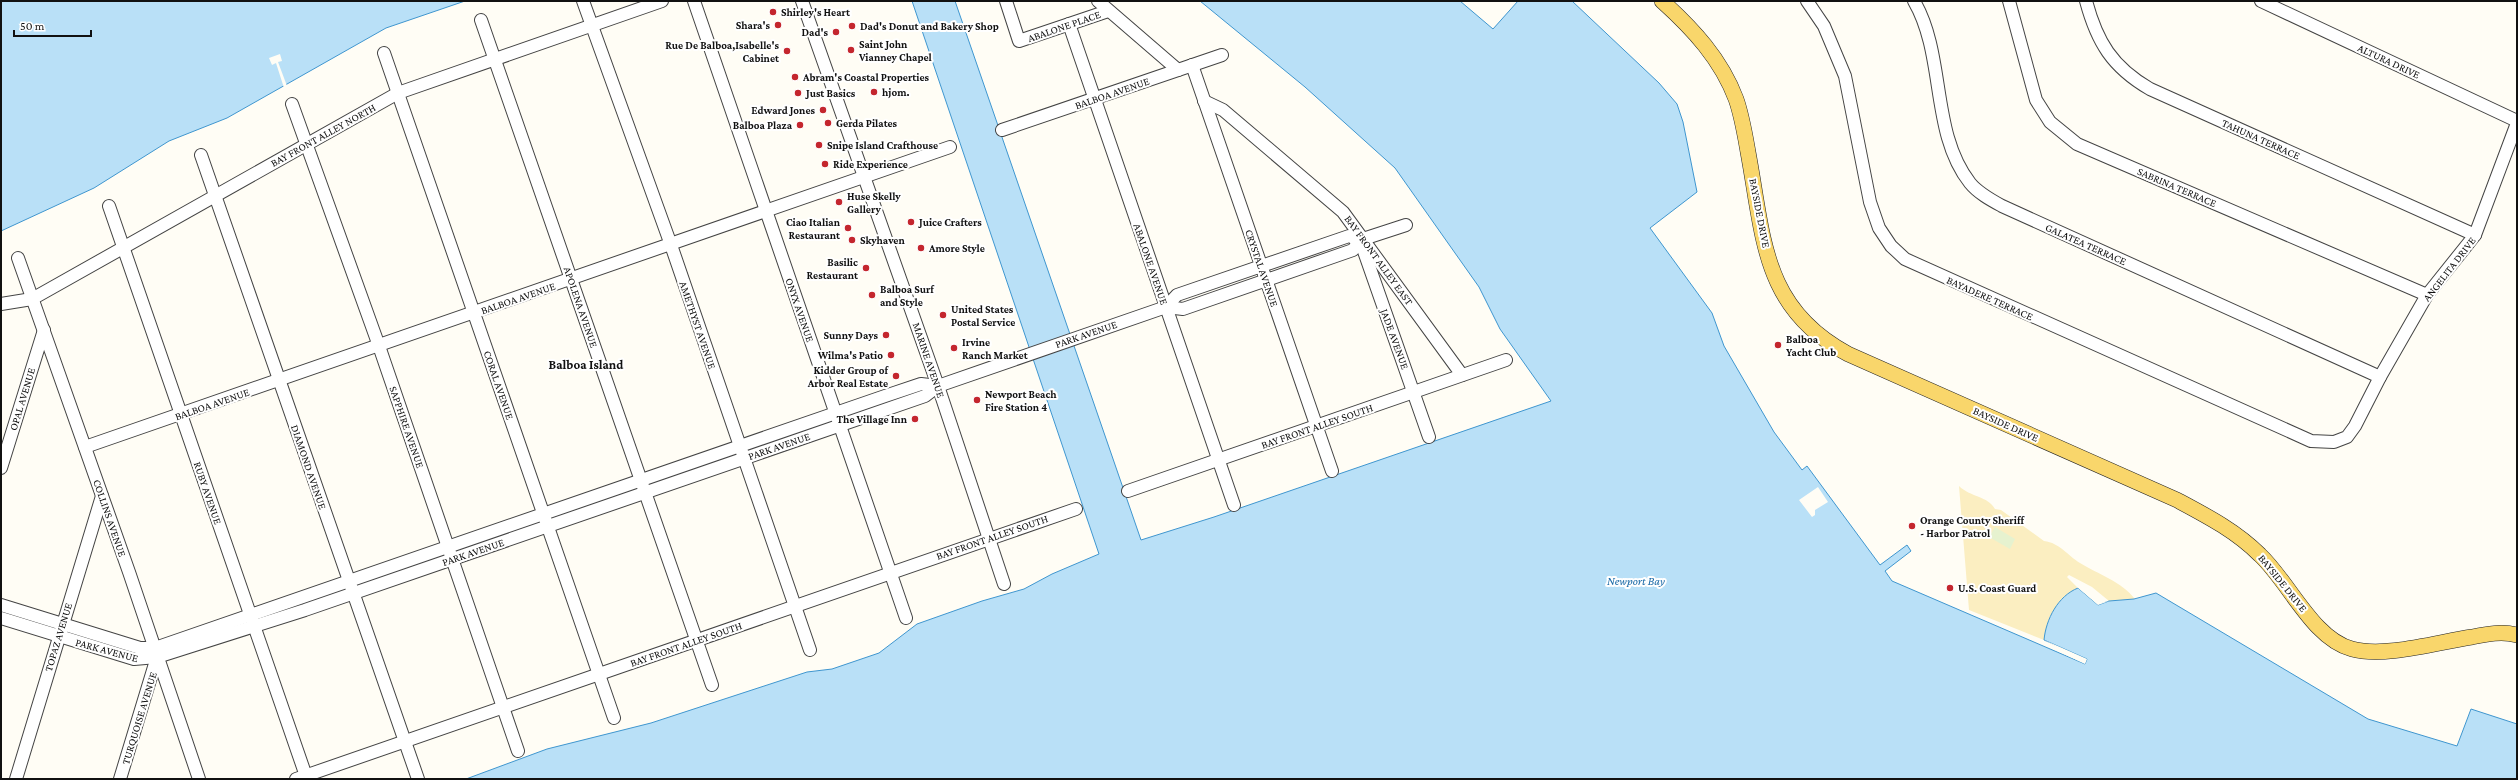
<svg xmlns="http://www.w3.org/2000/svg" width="2518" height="780" font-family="'Crimson Pro',serif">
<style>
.sand{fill:#fbeec1}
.pitch{fill:#e6f2cf}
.water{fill:#b9e0f7;stroke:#3f96cf}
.pier{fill:#fffdf5}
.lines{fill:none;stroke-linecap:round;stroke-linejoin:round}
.minor-casing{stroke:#444;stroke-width:14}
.major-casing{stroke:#222;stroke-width:16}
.minor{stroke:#fff;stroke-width:12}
.major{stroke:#f9d66b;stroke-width:15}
.poi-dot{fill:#c4262e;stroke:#fff;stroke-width:1.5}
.labels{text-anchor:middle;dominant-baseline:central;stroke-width:4;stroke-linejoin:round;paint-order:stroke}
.poi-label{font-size:11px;font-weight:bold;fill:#111;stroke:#fff;text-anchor:start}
.street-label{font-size:11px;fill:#111;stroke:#fff}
.water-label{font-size:12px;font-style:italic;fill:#1768a6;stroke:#fff}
.quarter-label{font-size:13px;font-weight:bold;fill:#111;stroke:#fff}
</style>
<rect width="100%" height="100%" fill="#fffdf5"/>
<!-- sand -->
<path class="sand" d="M1959 486C1970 497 1988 496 1995 509L2001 510 2044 541C2060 543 2067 555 2080 563 2098 574 2122 582 2135 599L2109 601 2092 587 2069 575 2067 577 2078 588C2059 595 2046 620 2044 640L1969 610Z"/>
<!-- pitch -->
<path class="pitch" d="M1995 527 2015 539 2010 549 1989 537Z"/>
<!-- water -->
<g class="water">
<path d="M1 1H465L386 28 227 118 169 141 94 188 1 231Z"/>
<path d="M912 1H955L1141 540 1214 517 1551 401 1500 329 1479 287 1395 168 1305 87 1200 1H1460L1493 29 1518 1H1572L1659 83 1677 104 1683 122 1697 192 1650 228 1712 313 1724 346 1774 432 1802 470 1807 466 1880 565 1907 545 1911 551 1885 571 1892 581 2085 664 2087 659 2044 640C2046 619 2058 596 2078 588L2098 605 2109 601 2134 599 2156 593 2368 719 2457 746 2471 709 2517 724V779H466L547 749 651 723 807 672 832 669 879 653 917 624 982 601 1024 589 1052 574 1099 554Z"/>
</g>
<!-- pier -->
<g class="pier">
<path d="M280 54 282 61 278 62 287 86 284 88 276 63 272 65 269 58Z"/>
<path d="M1818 487 1828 502 1815 510V515L1812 517 1799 500Z"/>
<path d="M2080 586 2099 603 2109 601 2098 605 2077 587Z"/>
<path d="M2027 637 2084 661 2042 639 2044 640 2087 659 2085 664Z"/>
</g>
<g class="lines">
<!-- minor casing -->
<g class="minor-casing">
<g id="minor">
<path d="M583 1 671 245 810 650"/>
<path d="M694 1 906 618"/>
<path d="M802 1 938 386 1004 584"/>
<path d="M1006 1 1019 41 1108 11"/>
<path d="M1098 1 1178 70"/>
<path d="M1807 1 1824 26 1845 76 1870 202 1879 228 1891 246 1905 259 2311 441 2334 442 2347 437 2355 426 2380 377 2427 295 2475 235 2517 123"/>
<path d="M1914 1C1946 56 1930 132 1970 183 1978 193 1991 200 2002 206L2380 377"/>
<path d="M2009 1 2036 100 2050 122 2077 144 2427 295"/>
<path d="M2086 1C2097 42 2112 67 2150 89L2475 235"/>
<path d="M2261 1 2517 121"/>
<path d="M481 20 712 685"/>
<path d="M1069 24 1234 505"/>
<path d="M384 53 614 718"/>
<path d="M1192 65 1332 471"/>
<path d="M1204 101 1223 110 1343 212 1462 375"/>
<path d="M292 104 379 346 518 751"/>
<path d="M1002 130 1222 55"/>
<path d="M201 155 418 779"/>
<path d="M109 206 307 779"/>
<path d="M1360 240 1429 437"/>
<path d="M18 258 129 572 199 779"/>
<path d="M1 304 32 299 398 93 662 1"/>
<path d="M1166 307 1177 295 1349 236 1360 240"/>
<path d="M85 447 950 147"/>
<path d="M1 468 44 330"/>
<path d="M1128 491 1506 360"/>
<path d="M1 605 140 648H155L885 396 921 384 938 386"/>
<path d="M1 618 134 659 157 657 305 610 925 396 938 386 1166 307 1183 309 1353 250 1360 240 1406 225"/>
<path d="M16 779 102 496"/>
<path d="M120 779 157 657"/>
<path d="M296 779 1076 509"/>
</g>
</g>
<!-- major casing -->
<g class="major-casing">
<path id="major" d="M1662 1C1693 29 1721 59 1736 99 1742 116 1745 135 1748 152 1764 238 1762 308 1848 354L2177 500C2207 516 2236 531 2260 555 2289 582 2313 639 2352 649 2385 658 2438 642 2472 637 2487 634 2502 631 2517 635"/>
</g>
<!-- minor -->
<use href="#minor" class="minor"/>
<!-- major -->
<use href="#major" class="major"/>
</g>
<!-- markers -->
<g class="poi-dot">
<circle cx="773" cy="12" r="4"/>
<circle cx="778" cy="25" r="4"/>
<circle cx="852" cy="26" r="4"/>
<circle cx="836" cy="32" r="4"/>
<circle cx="851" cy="50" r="4"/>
<circle cx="787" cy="51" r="4"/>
<circle cx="795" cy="77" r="4"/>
<circle cx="874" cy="92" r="4"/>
<circle cx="798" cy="93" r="4"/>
<circle cx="823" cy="110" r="4"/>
<circle cx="828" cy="123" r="4"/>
<circle cx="800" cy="125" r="4"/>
<circle cx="819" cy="145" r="4"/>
<circle cx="825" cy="164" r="4"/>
<circle cx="839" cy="202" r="4"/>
<circle cx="911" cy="222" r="4"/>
<circle cx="848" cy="228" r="4"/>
<circle cx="852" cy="240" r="4"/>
<circle cx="921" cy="248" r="4"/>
<circle cx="866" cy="268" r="4"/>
<circle cx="872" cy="295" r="4"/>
<circle cx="943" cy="315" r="4"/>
<circle cx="886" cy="335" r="4"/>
<circle cx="1778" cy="345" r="4"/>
<circle cx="954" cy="348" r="4"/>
<circle cx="891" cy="355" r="4"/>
<circle cx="896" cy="376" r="4"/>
<circle cx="977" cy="400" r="4"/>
<circle cx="915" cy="419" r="4"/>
<circle cx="1912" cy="526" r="4"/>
<circle cx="1950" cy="588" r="4"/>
</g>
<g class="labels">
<!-- poi labels -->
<g class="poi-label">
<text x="781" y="12">Shirley's Heart</text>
<text x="770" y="25" text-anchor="end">Shara's</text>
<text x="860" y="26">Dad's Donut and Bakery Shop</text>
<text x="828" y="32" text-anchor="end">Dad's</text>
<text x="859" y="44">Saint John<tspan x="859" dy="13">Vianney Chapel</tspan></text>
<text x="779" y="45" text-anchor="end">Rue De Balboa,Isabelle's<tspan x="779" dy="13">Cabinet</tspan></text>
<text x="803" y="77">Abram's Coastal Properties</text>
<text x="882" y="92">hjom.</text>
<text x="806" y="93">Just Basics</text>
<text x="815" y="110" text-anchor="end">Edward Jones</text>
<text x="836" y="123">Gerda Pilates</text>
<text x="792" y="125" text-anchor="end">Balboa Plaza</text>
<text x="827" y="145">Snipe Island Crafthouse</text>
<text x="833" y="164">Ride Experience</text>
<text x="847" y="196">Huse Skelly<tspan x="847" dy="13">Gallery</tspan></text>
<text x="840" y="222" text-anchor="end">Ciao Italian<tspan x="840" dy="13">Restaurant</tspan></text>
<text x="919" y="222">Juice Crafters</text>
<text x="860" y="240">Skyhaven</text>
<text x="929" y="248">Amore Style</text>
<text x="858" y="262" text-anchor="end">Basilic<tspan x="858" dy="13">Restaurant</tspan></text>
<text x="880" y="289">Balboa Surf<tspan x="880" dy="13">and Style</tspan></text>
<text x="951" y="309">United States<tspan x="951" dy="13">Postal Service</tspan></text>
<text x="878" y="335" text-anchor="end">Sunny Days</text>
<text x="1786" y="339">Balboa<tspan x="1786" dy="13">Yacht Club</tspan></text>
<text x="962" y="342">Irvine<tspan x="962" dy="13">Ranch Market</tspan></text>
<text x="883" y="355" text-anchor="end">Wilma's Patio</text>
<text x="888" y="370" text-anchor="end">Kidder Group of<tspan x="888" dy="13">Arbor Real Estate</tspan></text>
<text x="985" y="394">Newport Beach<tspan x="985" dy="13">Fire Station 4</tspan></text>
<text x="907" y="419" text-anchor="end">The Village Inn</text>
<text x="1920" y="520">Orange County Sheriff<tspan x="1920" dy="13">- Harbor Patrol</tspan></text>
<text x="1958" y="588">U.S. Coast Guard</text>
</g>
<!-- street labels -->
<g class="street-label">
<text transform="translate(1064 26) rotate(-19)">ABALONE PLACE</text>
<text transform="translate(2389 61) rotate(25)">ALTURA DRIVE</text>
<text transform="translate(1112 93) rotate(-19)">BALBOA AVENUE</text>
<text transform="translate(323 135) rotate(-29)">BAY FRONT ALLEY NORTH</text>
<text transform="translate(2261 139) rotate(24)">TAHUNA TERRACE</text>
<text transform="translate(2177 187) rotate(23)">SABRINA TERRACE</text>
<text transform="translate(1760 213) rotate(79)">BAYSIDE DRIVE</text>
<text transform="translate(2086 244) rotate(24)">GALATEA TERRACE</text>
<text transform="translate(1379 260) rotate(54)">BAY FRONT ALLEY EAST</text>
<text transform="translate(1151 264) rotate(71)">ABALONE AVENUE</text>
<text transform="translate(1262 268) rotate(71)">CRYSTAL AVENUE</text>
<text transform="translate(2449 269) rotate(-52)">ANGELITA DRIVE</text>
<text transform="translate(518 298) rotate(-19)">BALBOA AVENUE</text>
<text transform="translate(1990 298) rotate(24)">BAYADERE TERRACE</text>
<text transform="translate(581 307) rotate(71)">APOLENA AVENUE</text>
<text transform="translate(800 310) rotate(71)">ONYX AVENUE</text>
<text transform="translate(698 325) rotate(71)">AMETHYST AVENUE</text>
<text transform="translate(1086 334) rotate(-19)">PARK AVENUE</text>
<text transform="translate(1395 339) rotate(70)">JADE AVENUE</text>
<text transform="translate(929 360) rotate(71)">MARINE AVENUE</text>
<text transform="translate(499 385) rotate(71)">CORAL AVENUE</text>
<text transform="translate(22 399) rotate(-73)">OPAL AVENUE</text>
<text transform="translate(212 404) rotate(-19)">BALBOA AVENUE</text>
<text transform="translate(2006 424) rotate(24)">BAYSIDE DRIVE</text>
<text transform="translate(1317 426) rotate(-19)">BAY FRONT ALLEY SOUTH</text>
<text transform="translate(407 427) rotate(71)">SAPPHIRE AVENUE</text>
<text transform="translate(779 446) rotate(-19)">PARK AVENUE</text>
<text transform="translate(309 467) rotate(71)">DIAMOND AVENUE</text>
<text transform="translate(208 493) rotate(71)">RUBY AVENUE</text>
<text transform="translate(110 518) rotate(71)">COLLINS AVENUE</text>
<text transform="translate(992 537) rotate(-19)">BAY FRONT ALLEY SOUTH</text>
<text transform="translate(473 552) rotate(-19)">PARK AVENUE</text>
<text transform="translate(2283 583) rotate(51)">BAYSIDE DRIVE</text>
<text transform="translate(58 637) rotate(-73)">TOPAZ AVENUE</text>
<text transform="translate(686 644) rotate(-19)">BAY FRONT ALLEY SOUTH</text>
<text transform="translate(107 650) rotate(15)">PARK AVENUE</text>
<text transform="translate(139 718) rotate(-73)">TURQUOISE AVENUE</text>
</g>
<!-- water labels -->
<g class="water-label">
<text x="1636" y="581">Newport Bay</text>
</g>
<!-- quarter labels -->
<g class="quarter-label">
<text x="586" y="364">Balboa Island</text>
</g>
</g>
<!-- border -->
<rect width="2518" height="780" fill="none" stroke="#111111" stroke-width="4"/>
<!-- scale -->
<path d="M14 30v6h77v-6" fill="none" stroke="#111111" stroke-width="2"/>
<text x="20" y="30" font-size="12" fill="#111111" stroke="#ffffff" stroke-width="3" paint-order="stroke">50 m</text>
</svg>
